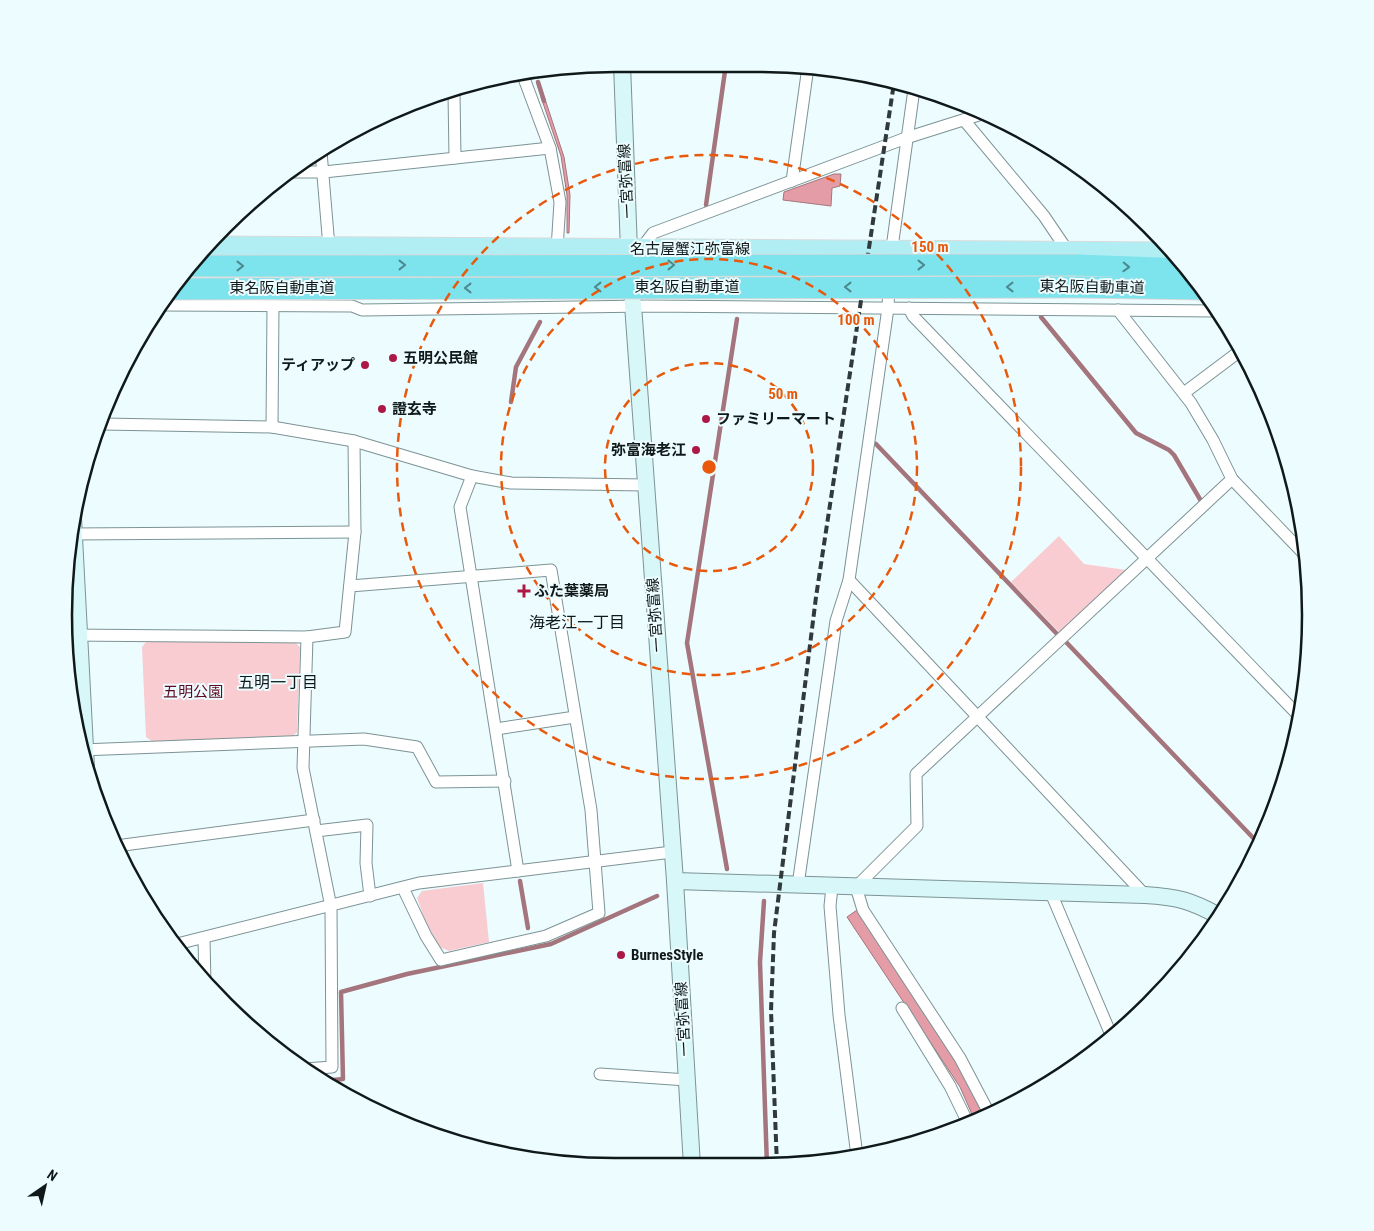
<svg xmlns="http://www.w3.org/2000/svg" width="1374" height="1231" font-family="'Roboto Condensed','Noto Sans JP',sans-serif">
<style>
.green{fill:#f8ccd1}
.water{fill:#e49da6;stroke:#a4757c}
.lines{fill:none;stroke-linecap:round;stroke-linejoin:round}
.stream{stroke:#a4757c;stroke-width:4.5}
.street-casing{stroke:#7c9395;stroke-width:13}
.secondary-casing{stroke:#7c9395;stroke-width:18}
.primary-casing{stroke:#d9dada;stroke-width:21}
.highway-casing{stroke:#d9dada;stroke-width:23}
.street{stroke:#fff;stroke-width:11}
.secondary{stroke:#d8f7f9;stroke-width:16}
.primary{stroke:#b1eef4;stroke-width:19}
.highway{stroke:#7de3ec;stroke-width:21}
.rail{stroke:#30393b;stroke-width:4;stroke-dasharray:8 4;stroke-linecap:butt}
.highway-bridge-casing{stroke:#d9dada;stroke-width:23;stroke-linecap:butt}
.highway-bridge{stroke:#7de3ec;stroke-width:21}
.oneway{stroke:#4c888e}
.ring{fill:none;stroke:#e8590c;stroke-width:2.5;stroke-dasharray:9 6}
.poi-dot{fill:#ac1946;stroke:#edfcfe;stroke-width:2}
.labels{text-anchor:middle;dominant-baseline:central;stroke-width:4;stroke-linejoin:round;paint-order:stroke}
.street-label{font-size:15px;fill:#10191a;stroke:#edfcfe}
.poi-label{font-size:15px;font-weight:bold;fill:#10191a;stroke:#edfcfe;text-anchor:start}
.park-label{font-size:15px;fill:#5f0a24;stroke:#edfcfe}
.neighbourhood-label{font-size:16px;fill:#10191a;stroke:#edfcfe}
.rim{fill:none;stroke:#10191a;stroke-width:2.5}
.centre{fill:#e8590c;stroke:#edfcfe;stroke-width:2.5}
.ring-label{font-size:15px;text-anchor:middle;font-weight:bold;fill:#e8590c;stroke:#edfcfe;stroke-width:4;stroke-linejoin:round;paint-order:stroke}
</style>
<rect width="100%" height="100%" fill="#edfcfe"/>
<!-- green -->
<g class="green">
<path d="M1059 536 1084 564 1126 570 1061 634 1011 582Z"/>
<path d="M146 642H295L300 647 297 732 293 736 153 742 146 737 142 647Z"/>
<path d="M483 883 489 942 449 951 440 947 426 923 417 898 422 891Z"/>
</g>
<!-- water -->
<g class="water">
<path d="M544 96 564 157 570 195 569 233H567V195L561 156 541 97Z"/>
<path d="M834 174H841L840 186 832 188 831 206 783 200 784 192Z"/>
<path d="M857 910 963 1073 984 1117 975 1121 960 1087 847 917Z"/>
</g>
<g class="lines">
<!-- stream -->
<g class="stream">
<path d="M538 82 544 101"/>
<path d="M706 205 726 64"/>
<path d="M1041 317 1136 433 1169 450 1174 455 1201 501"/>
<path d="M511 402 516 367 540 322"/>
<path d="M876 444 1057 634"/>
<path d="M1066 642 1258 843"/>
<path d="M727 869 687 643 737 319"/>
<path d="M520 881 528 928"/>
<path d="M764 901 760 962 767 1166"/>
<path d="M324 1081 343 1079 341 992 407 974 551 944 657 896"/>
</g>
<!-- street casing -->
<g class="street-casing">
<g id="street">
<path d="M522 73 550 148 560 202 557 249"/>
<path d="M454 93 455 158"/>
<path d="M964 120 1044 216 1067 250"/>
<path d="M321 152 329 247"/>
<path d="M289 172H324L550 148"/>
<path d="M792 181 808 67"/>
<path d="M641 249 653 233 906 138 985 113"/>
<path d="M891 255 914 89"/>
<path d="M162 305 352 306 362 310 647 306 1216 311"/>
<path d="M909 308 913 316 1299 716"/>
<path d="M1184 393 1240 351"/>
<path d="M103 424 272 427 354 441 472 476 511 483 645 485"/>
<path d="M272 427 273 306"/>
<path d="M472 476 460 507 518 871"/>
<path d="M1232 479 1305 555"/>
<path d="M72 534 355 532"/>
<path d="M849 580 1145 895"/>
<path d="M350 586 551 570 591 810 599 913 546 936 441 960 426 936 403 888"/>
<path d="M66 635 307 637 345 632 355 532 354 441"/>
<path d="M496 729 575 717"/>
<path d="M81 750 364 739 417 747 436 782 505 781"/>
<path d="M316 831 367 825 366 863 370 896"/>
<path d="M116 846 314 820"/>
<path d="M798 885 836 621 849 580 888 308 889 284"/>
<path d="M832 887 830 906 839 1015 857 1156"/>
<path d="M1051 893 1112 1037"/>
<path d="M204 939 205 984"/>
<path d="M177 944 419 883 672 852"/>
<path d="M902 1008 950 1086 968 1123"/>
<path d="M305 1069 332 1067 331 907 303 768 307 637"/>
<path d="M600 1074 687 1080"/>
<path d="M990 1115 960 1058 863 910 856 887 917 826 916 774 1232 479 1213 440 1191 403 1118 310"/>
</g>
</g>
<!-- secondary casing -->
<g class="secondary-casing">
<g id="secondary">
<path d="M622 64 629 250 675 881 692 1166"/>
<path d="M73 518 86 767"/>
<path d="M675 881 1145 895C1177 897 1190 900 1219 916"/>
</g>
</g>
<!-- primary casing -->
<g class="primary-casing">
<path id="primary" d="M211 246 1170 252"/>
</g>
<!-- highway casing -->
<g class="highway-casing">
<g id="highway">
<path d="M1077 265 1186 269"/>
<path d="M1076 287 1202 289"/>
</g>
</g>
<!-- street -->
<use href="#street" class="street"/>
<!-- secondary -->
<use href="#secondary" class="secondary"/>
<!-- primary -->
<use href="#primary" class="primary"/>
<!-- highway -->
<use href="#highway" class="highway"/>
<!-- rail -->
<path class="rail" d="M777 1166 771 1011 774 933 816 597 894 83"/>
<!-- highway-bridge casing -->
<g class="highway-bridge-casing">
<g id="highway-bridge">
<path d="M191 266 1077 265"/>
<path d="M172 289 1076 287"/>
</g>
</g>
<!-- highway-bridge -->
<use href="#highway-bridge" class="highway-bridge"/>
</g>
<!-- one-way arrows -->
<defs><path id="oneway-chevron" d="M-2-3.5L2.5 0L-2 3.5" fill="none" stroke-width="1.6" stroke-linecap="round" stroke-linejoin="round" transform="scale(1.25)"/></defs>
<g class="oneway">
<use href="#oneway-chevron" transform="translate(402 265)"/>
<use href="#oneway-chevron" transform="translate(671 265)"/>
<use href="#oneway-chevron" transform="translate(921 265)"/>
<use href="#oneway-chevron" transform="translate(240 266)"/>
<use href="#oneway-chevron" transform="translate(1126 267) rotate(2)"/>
<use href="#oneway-chevron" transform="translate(598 287) rotate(180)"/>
<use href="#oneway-chevron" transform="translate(848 287) rotate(180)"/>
<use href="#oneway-chevron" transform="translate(1010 287) rotate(180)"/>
<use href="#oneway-chevron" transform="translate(468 288) rotate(180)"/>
</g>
<!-- distance rings -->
<g class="ring">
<circle cx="709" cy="467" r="104"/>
<circle cx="709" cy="467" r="208"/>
<circle cx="709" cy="467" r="312"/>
</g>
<!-- markers -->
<g class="poi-dot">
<circle cx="393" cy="358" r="5"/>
<circle cx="365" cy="365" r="5"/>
<circle cx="382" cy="409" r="5"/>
<circle cx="706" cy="419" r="5"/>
<circle cx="696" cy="450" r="5"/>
<path d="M521.5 583.5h5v5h5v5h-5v5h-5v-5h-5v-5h5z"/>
<circle cx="621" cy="955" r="5"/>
</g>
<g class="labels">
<!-- street labels -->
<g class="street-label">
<text transform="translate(626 181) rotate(-93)">一宮弥富線</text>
<text x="690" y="249">名古屋蟹江弥富線</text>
<text x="687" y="287">東名阪自動車道</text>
<text transform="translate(1092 287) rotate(1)">東名阪自動車道</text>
<text x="282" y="288">東名阪自動車道</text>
<text transform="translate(655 615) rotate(-94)">一宮弥富線</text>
<text transform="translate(683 1019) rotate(-93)">一宮弥富線</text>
</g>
<!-- poi labels -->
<g class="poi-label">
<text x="403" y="358">五明公民館</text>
<text x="355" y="365" text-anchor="end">ティアップ</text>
<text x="392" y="409">證玄寺</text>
<text x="716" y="419">ファミリーマート</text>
<text x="686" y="450" text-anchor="end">弥富海老江</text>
<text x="534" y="591">ふた葉薬局</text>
<text x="631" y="955">BurnesStyle</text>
</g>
<!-- park labels -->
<g class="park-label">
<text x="193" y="692">五明公園</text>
</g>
<!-- neighbourhood labels -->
<g class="neighbourhood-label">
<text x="577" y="622">海老江一丁目</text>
<text x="278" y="682">五明一丁目</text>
</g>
</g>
<!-- crop -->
<path d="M0 0H1374V1231H0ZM615 72H759A543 543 0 0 1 1302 615V615A543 543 0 0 1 759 1158H615A543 543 0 0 1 72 615V615A543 543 0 0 1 615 72Z" fill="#edfcfe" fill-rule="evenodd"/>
<path class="rim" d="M615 72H759A543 543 0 0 1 1302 615V615A543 543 0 0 1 759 1158H615A543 543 0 0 1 72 615V615A543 543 0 0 1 615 72Z"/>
<circle cx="709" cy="467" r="8" class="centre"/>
<g class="ring-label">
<text x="930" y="252">150 m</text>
<text x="856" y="325">100 m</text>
<text x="783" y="399">50 m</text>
</g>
<!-- north arrow -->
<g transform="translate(45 1186) rotate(34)" stroke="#edfcfe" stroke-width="4" paint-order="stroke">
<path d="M0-4L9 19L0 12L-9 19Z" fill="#10191a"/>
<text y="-8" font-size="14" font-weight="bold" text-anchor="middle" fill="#10191a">N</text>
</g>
</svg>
